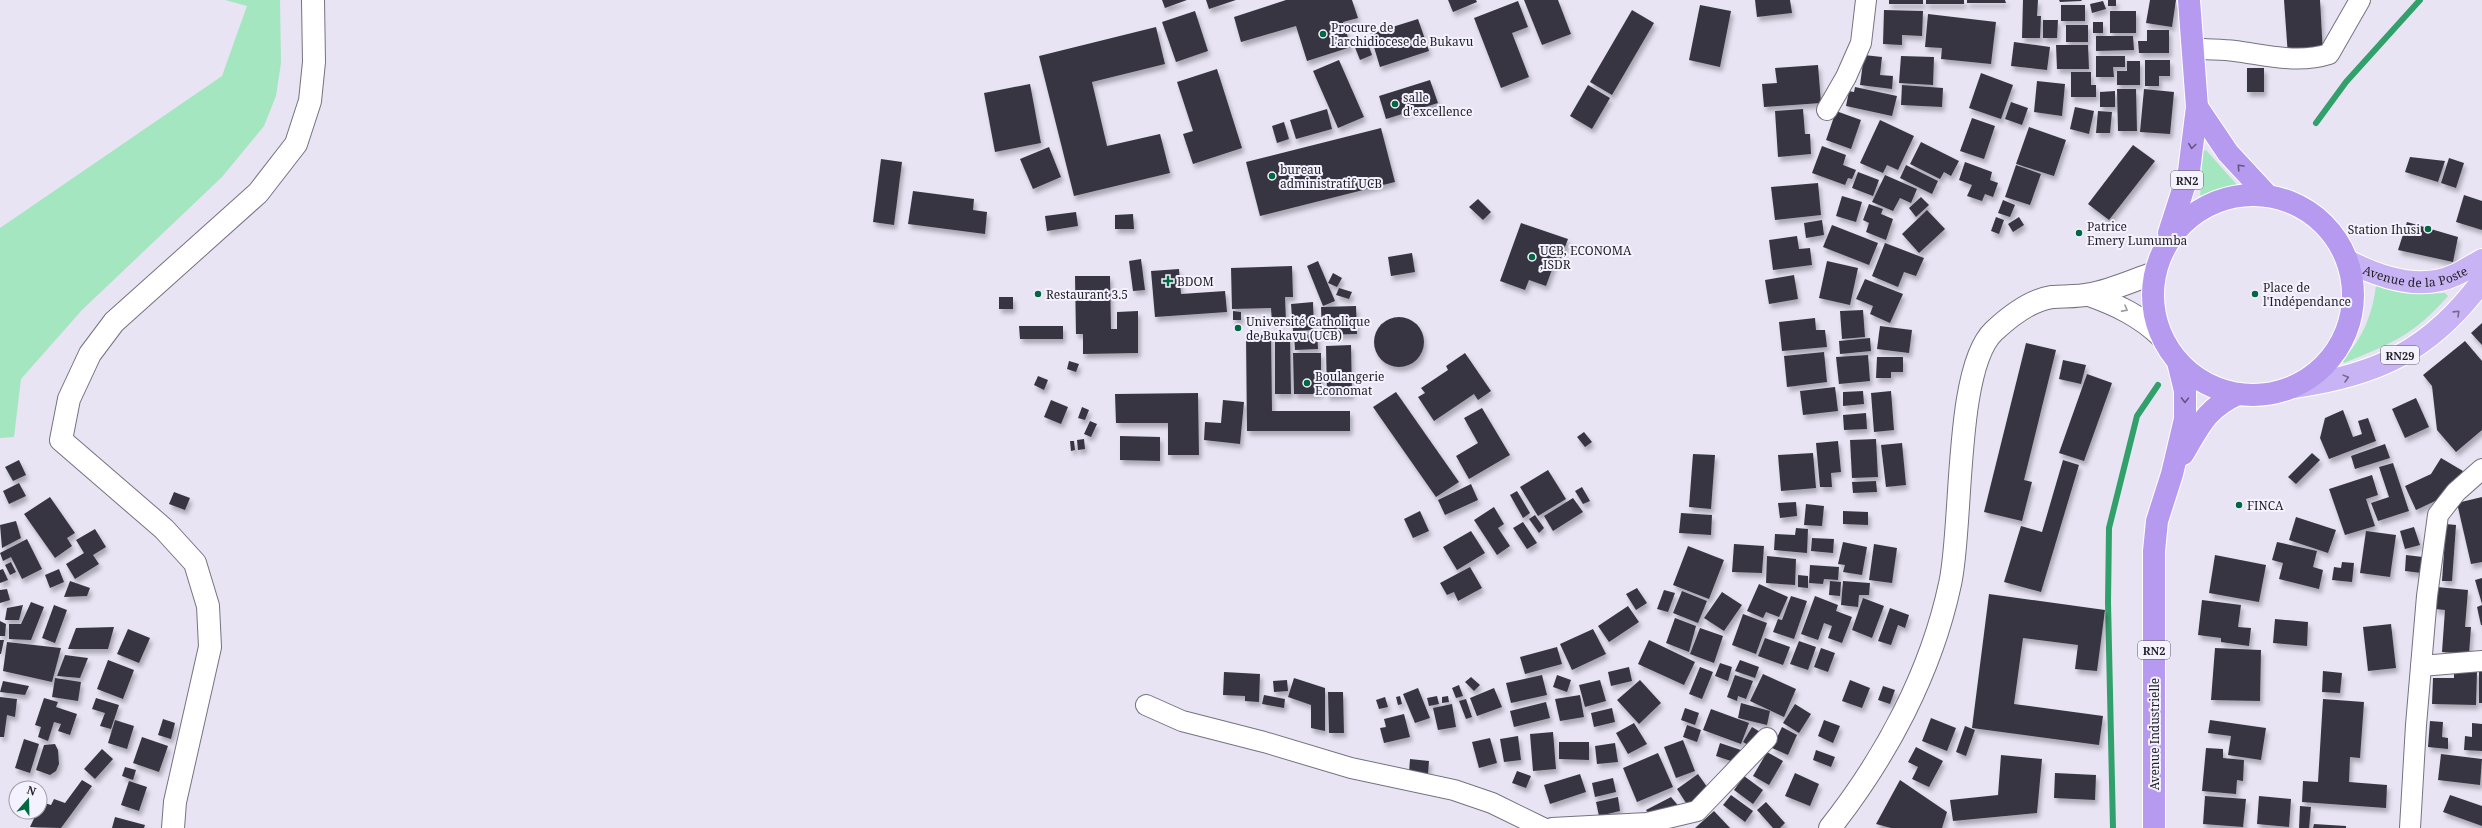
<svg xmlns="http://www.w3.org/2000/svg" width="2482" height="828" font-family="'Noto Serif',serif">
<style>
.green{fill:#a4e6bf}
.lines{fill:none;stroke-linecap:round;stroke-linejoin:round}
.stream{stroke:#32a06b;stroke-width:6}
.building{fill:#393642;filter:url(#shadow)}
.minor-casing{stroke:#767280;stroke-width:22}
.tertiary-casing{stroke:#767280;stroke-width:24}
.primary-casing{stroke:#fff;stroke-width:24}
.trunk-casing{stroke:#fff;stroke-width:24}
.minor{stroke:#fff;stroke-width:20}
.tertiary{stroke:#fff;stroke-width:22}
.primary{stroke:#c8b3f4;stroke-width:22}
.trunk{stroke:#b69af0;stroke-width:22}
.oneway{stroke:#645680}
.oneway2{stroke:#9b9a9c}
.oneway3{stroke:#74688c}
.poi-dot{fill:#006940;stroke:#f5f2ff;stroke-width:1.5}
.labels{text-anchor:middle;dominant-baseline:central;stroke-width:4;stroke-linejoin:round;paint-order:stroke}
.shield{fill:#f5f2ff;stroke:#605e66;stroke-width:1}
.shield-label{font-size:11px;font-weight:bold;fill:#201e24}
.poi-label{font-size:12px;fill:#201e24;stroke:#f5f2ff;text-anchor:start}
.street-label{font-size:12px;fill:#201e24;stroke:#f5f2ff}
</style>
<defs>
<filter id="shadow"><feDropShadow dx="2.5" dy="4.5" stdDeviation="2" flood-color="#0004"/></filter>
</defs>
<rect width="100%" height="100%" fill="#e8e4f4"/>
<!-- green -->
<g class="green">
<path d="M225 0H280L281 63 276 96 264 126 222 177 82 310 21 379 14 437 0 438V228L222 76 247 6Z"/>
<path d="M2206 150 2238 186 2200 199 2203 151Z"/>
<path d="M2376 285 2414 294 2445 293 2448 296C2414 335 2391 344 2344 363L2342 360C2362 341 2373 313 2376 285Z"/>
</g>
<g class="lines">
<!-- stream -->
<g class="stream">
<path d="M2316 123 2346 82 2420 0"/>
<path d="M2113 828 2108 602 2109 528 2137 416 2158 385"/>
</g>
</g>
<!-- building -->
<g class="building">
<path d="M1162 0H1187L1165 8Z"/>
<path d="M1206 0H1236L1209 9Z"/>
<path d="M1286 0H1352L1358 18 1343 22 1351 47 1307 61 1296 26 1241 42 1234 17Z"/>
<path d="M1448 0H1476L1477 2 1453 12Z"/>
<path d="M1524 0H1558L1571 34 1542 45Z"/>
<path d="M1755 0H1790L1792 13 1757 17Z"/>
<rect x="1889" y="0" width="34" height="4"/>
<rect x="1926" y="0" width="38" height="4"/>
<path d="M1967 0H2005L2006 3H1967Z"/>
<path d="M2023 0H2038L2037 16H2041L2040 38H2022Z"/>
<path d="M2059 0H2081L2082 1 2060 2Z"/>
<rect x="2108" y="0" width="8" height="6"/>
<path d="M2150 0H2176L2172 27 2146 23Z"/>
<path d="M2284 0H2320L2323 54 2288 56Z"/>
<path d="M1518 1 1528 27 1512 33 1529 77 1501 88 1474 18Z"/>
<path d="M2103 1 2106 9 2092 13 2090 4Z"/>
<path d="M1700 5 1731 11 1720 67 1689 60Z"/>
<rect x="2061" y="5" width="24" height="16"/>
<path d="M1632 10 1654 23 1612 95 1590 82Z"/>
<path d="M1884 10 1923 11 1922 36 1902 35V45L1883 44Z"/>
<path d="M1195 11 1208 51 1176 62 1162 22Z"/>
<rect x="2110" y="11" width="26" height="22"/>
<path d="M1928 14 1996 22 1991 64 1941 59 1942 48 1925 47Z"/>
<path d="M1418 19 1429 51 1380 67 1370 34Z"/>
<path d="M2043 20H2058L2057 38H2043Z"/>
<rect x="2093" y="22" width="10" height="11"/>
<rect x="2066" y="25" width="22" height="17"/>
<path d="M1156 27 1165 64 1092 82 1107 146 1160 134 1170 173 1074 196 1039 56Z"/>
<path d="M2147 30H2169V53H2139L2138 41H2147Z"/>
<path d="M2096 36H2133L2134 50 2096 51Z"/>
<path d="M1367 41 1372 55 1360 60 1354 45Z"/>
<path d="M2014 42 2050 47 2047 70 2011 66Z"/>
<path d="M2056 45H2088L2089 69H2057Z"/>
<path d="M1864 55 1882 57 1880 75 1893 76 1892 89 1860 85Z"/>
<path d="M1901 56 1934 57 1933 85 1899 83Z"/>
<path d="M2096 56H2125V67H2113L2114 77H2096Z"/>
<path d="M1339 60 1364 117 1338 128 1313 71Z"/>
<path d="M2145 60H2170V76H2159V86H2145Z"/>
<path d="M2127 61H2140V85H2117V71H2127Z"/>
<path d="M1818 65 1821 103 1764 107 1762 84 1777 83 1775 68Z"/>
<rect x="2247" y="68" width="17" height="24"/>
<path d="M1217 69 1242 148 1193 164 1183 134 1193 131 1177 82Z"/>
<path d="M2071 72H2091V85H2096V97H2071Z"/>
<path d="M1981 73 2013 85 2001 119 1969 108Z"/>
<path d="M1430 80 1438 103 1386 119 1379 96Z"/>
<path d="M2037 81 2065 84 2062 116 2034 112Z"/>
<path d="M1030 84 1041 143 995 152 984 93Z"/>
<path d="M1588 85 1610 98 1592 129 1570 116Z"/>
<path d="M1902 85 1943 88 1942 107 1901 105Z"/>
<path d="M1855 87 1897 96 1892 116 1846 106 1849 91 1854 92Z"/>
<path d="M2117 89H2136L2137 131H2118Z"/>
<path d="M2144 89 2174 92 2170 134 2140 132Z"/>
<path d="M2115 91V107H2100V92Z"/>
<path d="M2011 102 2028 108 2022 125 2005 119Z"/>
<path d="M2075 107 2094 111 2089 134 2070 129Z"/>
<path d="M1327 109 1332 129 1296 139 1290 120Z"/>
<path d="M1803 109 1805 134H1810L1811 154 1778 157 1775 111Z"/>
<path d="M1836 111 1861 120 1851 149 1826 140Z"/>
<path d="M2098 111 2112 112 2110 133H2096Z"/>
<path d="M1972 118 1995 126 1984 159 1960 151Z"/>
<path d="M1880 120 1914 136 1898 170 1887 165 1883 173 1860 163Z"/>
<path d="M1284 122 1289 139 1277 143 1272 126Z"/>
<path d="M2029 127 2066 140 2054 176 2016 164Z"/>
<path d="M1381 128 1395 182 1260 216 1246 162Z"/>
<path d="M1921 142 1959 161 1951 176 1944 172 1940 179 1910 164Z"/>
<path d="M2133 145 2155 161 2109 220 2088 204Z"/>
<path d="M1822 146 1846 155 1843 165 1856 170 1852 179 1848 178 1845 185 1812 173Z"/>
<path d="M1049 147 1061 177 1033 189 1020 159Z"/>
<path d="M2410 157 2445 161 2438 182 2405 172Z"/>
<path d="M2449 158 2464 163 2456 188 2441 183Z"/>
<path d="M881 159 902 162 894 225 873 222Z"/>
<path d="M1965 162 1992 172 1990 180 1998 183 1993 197 1985 194 1982 201 1967 196 1972 185 1959 180Z"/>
<path d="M1906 165 1938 181 1932 194 1900 178Z"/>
<path d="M2016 165 2041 174 2030 205 2005 197Z"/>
<path d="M1858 172 1879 180 1873 196 1852 188Z"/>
<path d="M1885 175 1917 189 1911 203 1900 198 1893 211 1872 202Z"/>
<path d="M1818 183 1821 215 1775 220 1771 187Z"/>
<path d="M913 191 974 199 973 210 987 212 985 234 908 224Z"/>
<path d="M2464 195 2482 201V230L2456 222Z"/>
<path d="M1842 196 1862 202 1856 222 1836 216Z"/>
<path d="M1921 197 1929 205 1916 217 1909 208Z"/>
<path d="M1478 199 1491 212 1483 220 1469 207Z"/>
<path d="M2003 200 2015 205 2010 217 1998 213Z"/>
<path d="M1869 204 1883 209 1881 214 1893 219 1886 240 1866 232 1869 223 1863 220Z"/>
<path d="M1927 210 1945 229 1919 253 1902 234Z"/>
<path d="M1076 212 1078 226 1047 231 1045 216Z"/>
<path d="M1133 214 1134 229H1115V215Z"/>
<path d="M1996 217 2004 220 1999 234 1991 231Z"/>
<path d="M2019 217 2024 225 2013 232 2008 224Z"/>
<path d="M1822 220 1824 235 1806 238 1804 223Z"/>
<path d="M2407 222 2458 237 2453 262 2398 250Z"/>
<path d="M1521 223 1568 239 1561 258 1557 256 1546 286 1529 280 1525 290 1500 281Z"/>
<path d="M1832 225 1878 243 1869 265 1823 247Z"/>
<path d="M1797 236 1799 249 1810 248 1812 265 1773 270 1769 240Z"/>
<path d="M1885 243 1924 258 1916 276 1904 272 1898 287 1872 276Z"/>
<path d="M1412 253 1415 272 1391 276 1388 257Z"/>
<path d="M1141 259 1145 290 1133 291 1129 261Z"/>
<path d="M1318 261 1335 301 1323 306 1307 266Z"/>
<path d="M1827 261 1858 268 1850 305 1819 298Z"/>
<path d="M1292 266 1293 297H1285L1286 322 1272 323 1271 308 1232 309 1231 268Z"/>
<path d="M1179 269 1181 294 1225 291 1227 312 1155 317 1151 271Z"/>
<path d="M1333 273 1342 278 1337 287 1328 283Z"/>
<path d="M1794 275 1798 299 1769 304 1765 280Z"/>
<path d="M1075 276H1110L1111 329H1117V312L1138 311V353L1083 354V334H1076Z"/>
<path d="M1865 279 1903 294 1890 323 1870 314 1873 306 1856 299Z"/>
<path d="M1339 288 1352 292 1349 299 1336 295Z"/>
<rect x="999" y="297" width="14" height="12"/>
<path d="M1313 302 1314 330 1293 331 1291 304Z"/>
<path d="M1356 306 1357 334 1322 335 1321 307Z"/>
<path d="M1863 310 1865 337 1842 339 1840 311Z"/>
<path d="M1233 311 1241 312V320H1233Z"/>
<circle cx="1399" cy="342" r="25"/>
<path d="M1815 318 1816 330H1825L1827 347 1782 351 1779 322Z"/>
<path d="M2482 323V345L2471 333Z"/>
<path d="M1019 326H1063V339H1020Z"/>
<path d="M1880 326 1912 330 1909 353 1877 349Z"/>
<path d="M1317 334 1318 349 1295 350 1294 335Z"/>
<path d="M1246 335H1271L1272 411H1350V431H1247Z"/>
<path d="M1275 335H1290L1291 394H1275Z"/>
<path d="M1870 338 1871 351 1840 354 1839 341Z"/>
<path d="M2465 341 2482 361V430L2456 452 2437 430 2432 386 2423 375Z"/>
<path d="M2026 343 2056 350 2024 480 2032 482 2022 521 1984 512Z"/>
<path d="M1351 345 1352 395 1327 396 1326 346Z"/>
<path d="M1824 352 1827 382 1787 387 1784 356Z"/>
<path d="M1293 353H1321V394H1294Z"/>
<path d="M1465 353 1491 391 1478 400 1474 394 1434 421 1418 397 1425 393 1421 388 1448 370 1446 366Z"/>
<path d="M1868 355 1870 381 1839 384 1836 357Z"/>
<path d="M1877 357H1903V372H1891V378H1876Z"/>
<path d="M2063 360 2086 365 2081 384 2059 379Z"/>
<path d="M1069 361 1079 364 1076 372 1067 369Z"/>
<path d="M2087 374 2112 383 2084 461 2059 453Z"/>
<path d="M1038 376 1048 380 1044 390 1034 385Z"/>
<path d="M1835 387 1838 411 1803 415 1800 391Z"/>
<path d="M1863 391 1864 404 1843 406V392Z"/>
<path d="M1891 391 1894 430 1874 432 1871 393Z"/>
<path d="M1396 392 1459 482 1436 497 1373 407Z"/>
<path d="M1198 393 1199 455H1168V423H1116L1115 394Z"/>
<path d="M2416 398 2429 427 2405 438 2392 409Z"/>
<path d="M1051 400 1068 407 1061 424 1044 417Z"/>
<path d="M1223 400 1244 402 1240 444 1204 440 1205 422 1221 423Z"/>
<path d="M1082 407 1089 410 1085 420 1078 418Z"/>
<path d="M1482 408 1510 455 1469 479 1456 456 1478 443 1464 418Z"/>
<path d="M2343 410 2353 437 2362 434 2358 421 2368 418 2376 441 2329 459 2320 438 2325 418Z"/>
<path d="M1866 413 1867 429 1844 430 1843 415Z"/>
<path d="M1090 421 1097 424 1091 437 1084 434Z"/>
<path d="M1584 432 1592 442 1585 447 1577 437Z"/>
<path d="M1120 436 1160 437V461L1120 460Z"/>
<path d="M1084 439 1085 449 1078 450 1077 440Z"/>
<path d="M1876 439 1878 477 1852 478 1850 440Z"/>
<path d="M1070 441H1074L1075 450 1071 451Z"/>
<path d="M1838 441 1841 472 1831 473 1832 487H1820L1816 443Z"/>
<path d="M1902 443 1906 485 1886 487 1881 445Z"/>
<path d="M2385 444 2390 458 2355 469 2351 456Z"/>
<path d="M1813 453 1816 488 1781 491 1778 455Z"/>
<path d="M2312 453 2320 460 2296 484 2288 477Z"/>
<path d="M1693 454 1715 455 1711 509 1689 507Z"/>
<path d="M2441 458 2463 471 2448 495 2416 510 2405 486 2431 474Z"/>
<path d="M19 460 26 475 13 481 5 467Z"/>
<path d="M2063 460 2079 465 2041 592 2004 582 2021 526 2042 532Z"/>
<path d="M2393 463 2409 511 2378 521 2371 503 2389 497 2379 467Z"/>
<path d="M1548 470 1566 499 1538 516 1520 487Z"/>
<path d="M2372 475 2378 495 2366 499 2375 526 2345 535 2329 489Z"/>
<path d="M1876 481 1877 492 1853 493 1852 482Z"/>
<path d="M19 483 26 496 9 504 3 491Z"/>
<path d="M1471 484 1478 500 1445 515 1438 500Z"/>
<path d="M1582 487 1590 501 1583 504 1575 491Z"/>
<path d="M1517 491 1530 513 1523 518 1510 495Z"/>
<path d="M174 492 190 498 185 510 169 504Z"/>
<path d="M50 497 75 533 67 538 72 546 55 558 24 514Z"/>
<path d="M2482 497V562L2471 564 2457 503Z"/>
<path d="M1573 498 1583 512 1553 531 1544 516Z"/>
<path d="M1796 502 1797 516 1780 518 1778 503Z"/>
<path d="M1806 504 1824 506 1822 526 1804 525Z"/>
<path d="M1494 507 1504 524 1498 528 1510 546 1497 555 1474 520Z"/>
<path d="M1420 511 1429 531 1413 538 1404 519Z"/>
<path d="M1843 511 1868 512V525L1843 524Z"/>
<path d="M1681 513 1712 515 1711 535 1679 533Z"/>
<path d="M1535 515 1544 528 1539 533 1529 519Z"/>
<path d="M2296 517 2336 530 2328 553 2289 540Z"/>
<path d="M16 521 21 538 2 548 0 525Z"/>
<path d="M1523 522 1537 543 1527 549 1513 528Z"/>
<path d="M2446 524 2456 525 2452 581H2442Z"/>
<path d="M2414 527 2420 545 2405 549 2400 531Z"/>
<path d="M1796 528 1808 529 1807 553 1774 550 1775 534 1795 535Z"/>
<path d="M95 529 106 547 93 555 99 564 75 579 66 564 84 553 76 540Z"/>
<path d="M1471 531 1485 553 1457 570 1443 547Z"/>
<path d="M2366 531 2396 535 2390 577 2360 573Z"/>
<path d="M1812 538 1834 539 1833 553 1811 551Z"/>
<path d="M27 539 42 569 22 579 11 557 3 561 0 553Z"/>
<path d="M1843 542 1867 547 1862 575 1843 572 1845 565 1838 564Z"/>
<path d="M2277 542 2317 551 2313 567 2323 570 2319 589 2279 579 2283 563 2272 560Z"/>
<path d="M1734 544 1764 546 1762 573 1732 572Z"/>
<path d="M1874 544 1897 548 1892 583 1869 580Z"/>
<path d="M1688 546 1724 560 1709 599 1673 585Z"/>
<path d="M2215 555 2266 565 2259 602 2209 593Z"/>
<path d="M2406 555 2423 557 2422 573 2405 571Z"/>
<path d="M1767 556 1796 559 1795 585 1766 583Z"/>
<path d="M11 562 16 572 10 575 5 565Z"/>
<path d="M2342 562 2354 563 2352 582 2332 580 2334 567 2341 568Z"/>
<path d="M1810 565 1839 567 1838 580 1824 579 1823 584 1809 583Z"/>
<path d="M1470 567 1482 588 1458 601 1454 592 1447 595 1440 583Z"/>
<path d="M3 569 8 580 0 583V570Z"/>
<path d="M59 569 64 582 50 588 45 575Z"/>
<path d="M1798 575 1808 576V588L1798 587Z"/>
<path d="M2482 578V604L2475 580Z"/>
<path d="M70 581 90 588 87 596 64 597Z"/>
<path d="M1830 581 1841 582 1840 596 1829 595Z"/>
<path d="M1843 581 1870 583 1869 595H1859L1858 607 1841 605Z"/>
<path d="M1759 584 1788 597 1779 617 1766 612 1763 618 1747 611Z"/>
<path d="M2437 587 2468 590 2465 627H2471L2469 654 2442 652 2445 610 2435 609Z"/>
<path d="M1637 588 1647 603 1636 610 1626 594Z"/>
<path d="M7 589 10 600 0 603V590Z"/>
<path d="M1664 590 1675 593 1668 612 1657 609Z"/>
<path d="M1682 591 1707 601 1698 623 1673 613Z"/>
<path d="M1722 592 1742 605 1724 631 1704 618Z"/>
<path d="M1989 594 2105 610 2097 671 2075 669 2078 645 2023 638 2014 704 2103 716 2099 745 1972 728Z"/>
<path d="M1791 596 1807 601 1794 639 1773 632 1778 619 1782 620Z"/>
<path d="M1815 596 1838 605 1836 611 1852 617 1842 643 1828 638 1832 626 1824 623 1818 640 1801 634Z"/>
<path d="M1863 598 1884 606 1872 638 1852 630Z"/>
<path d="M2202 600 2241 605 2238 627 2251 628 2249 646 2221 642V638L2198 635Z"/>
<path d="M31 602 44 607 31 640 9 639V624H21Z"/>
<path d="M23 605 19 620H5L7 608Z"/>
<path d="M54 605 67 610 55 643 42 638Z"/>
<path d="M2482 605V625H2481L2477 607Z"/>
<path d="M1628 606 1639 622 1609 642 1598 626Z"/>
<path d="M1890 608 1909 615 1905 628 1898 625 1891 645 1878 641Z"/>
<path d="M1743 614 1767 623 1756 654 1732 645Z"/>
<path d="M1675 618 1696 626 1689 652 1666 643Z"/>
<path d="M2275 619 2308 622 2307 646 2273 643Z"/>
<path d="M0 621 6 624 5 636H0Z"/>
<path d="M2391 624 2396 668 2368 671 2363 627Z"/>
<path d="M114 627 108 649H68L76 628Z"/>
<path d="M1700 628 1723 636 1714 663 1690 654Z"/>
<path d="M128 629 150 638 139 663 117 654Z"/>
<path d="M1593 629 1606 654 1572 670 1560 644Z"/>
<path d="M1765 638 1790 647 1783 665 1758 656Z"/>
<path d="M0 640H4L1 654H0Z"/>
<path d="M1649 640 1695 662 1684 685 1638 664Z"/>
<path d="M1799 641 1816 647 1808 670 1790 664Z"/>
<path d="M7 642 61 648 52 682 3 671Z"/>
<path d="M1557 647 1562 664 1525 674 1520 657Z"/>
<path d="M1821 648 1835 653 1828 672 1814 667Z"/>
<path d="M2215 648 2261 650 2260 701 2211 700Z"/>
<path d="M65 655 88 658 80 678 57 676Z"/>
<path d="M108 660 134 670 123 699 97 689Z"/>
<path d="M1740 660 1759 667 1755 678 1735 671Z"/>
<path d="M1720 663 1732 667 1728 681 1715 676Z"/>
<path d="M1629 667 1632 681 1611 686 1608 672Z"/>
<path d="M1700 667 1713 672 1702 699 1689 694Z"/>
<path d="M2454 670 2477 671 2476 705 2432 704 2433 678H2454Z"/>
<path d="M2323 671 2342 673 2340 693 2322 692Z"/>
<path d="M1224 672 1260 674 1259 702 1245 701V696L1223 695Z"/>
<rect x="2479" y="672" width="3" height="31"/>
<path d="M1763 674 1796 689 1784 717 1750 701Z"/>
<path d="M1542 675 1547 695 1511 703 1506 683Z"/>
<path d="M1557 675 1571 680 1567 692 1553 687Z"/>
<path d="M1735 675 1753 681 1746 699 1738 696 1737 701 1727 697Z"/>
<path d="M1471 677 1480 685 1474 691 1465 682Z"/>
<path d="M55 678 81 682 78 701 52 697Z"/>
<path d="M1294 678 1325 688V731L1311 728V705L1288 697Z"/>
<path d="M1287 680 1288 691 1274 692 1273 681Z"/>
<path d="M1600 680 1606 701 1585 707 1579 685Z"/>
<path d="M1640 680 1661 703 1639 724 1617 700Z"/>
<path d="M1850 680 1870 688 1862 708 1842 701Z"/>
<path d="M3 681 29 686 25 695 0 692Z"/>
<path d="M1459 685 1463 696 1456 698 1452 688Z"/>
<path d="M1883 686 1895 690 1890 704 1878 700Z"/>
<path d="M1418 688 1430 718 1415 723 1403 694Z"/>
<path d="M1494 688 1502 707 1477 716 1470 698Z"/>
<path d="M1328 692H1343L1344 733H1329Z"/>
<path d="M1264 695 1285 699 1284 708 1262 704Z"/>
<path d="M1580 695 1584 717 1560 721 1555 699Z"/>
<path d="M1400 696 1402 704 1398 705 1396 697Z"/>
<path d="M1437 696 1439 704 1429 706 1427 698Z"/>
<path d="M1448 696 1449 702 1442 703V697Z"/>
<path d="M0 697 17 699 15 717 7 715 4 737H0Z"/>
<path d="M1385 697 1388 707 1379 709 1376 700Z"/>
<path d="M44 698 58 702 56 707 77 714 70 735 58 731 61 724 54 722 48 741 38 737 41 727 35 725Z"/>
<path d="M96 698 119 705 111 729 100 726 105 713 92 709Z"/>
<path d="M1466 699 1472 717 1466 719 1459 701Z"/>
<path d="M2323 699 2364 702 2360 758 2350 757 2349 782 2387 785 2386 808 2302 802 2303 781 2318 782Z"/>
<path d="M1546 702 1550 718 1514 727 1510 711Z"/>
<path d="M1741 703 1770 711 1767 725 1738 718Z"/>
<path d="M1452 704 1456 727 1438 730 1433 708Z"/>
<path d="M1795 704 1811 714 1799 733 1783 723Z"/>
<path d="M1612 708 1615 722 1594 727 1591 713Z"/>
<path d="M1685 708 1699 713 1695 725 1681 720Z"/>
<path d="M1711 709 1749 723 1741 744 1703 730Z"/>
<path d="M1404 714 1410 737 1384 743 1380 728 1386 727 1384 719Z"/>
<path d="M1931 718 1956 728 1947 751 1922 741Z"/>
<path d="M163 719 175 723 171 739 158 735Z"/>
<path d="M115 720 134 726 127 749 108 743Z"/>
<path d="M1824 720 1840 726 1833 743 1818 736Z"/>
<path d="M2210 720 2266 728 2261 760 2228 755 2231 736 2208 733Z"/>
<path d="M2430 721 2443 722 2442 737 2448 738V749L2428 747Z"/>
<path d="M1634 723 1647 744 1628 754 1616 733Z"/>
<path d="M2472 723 2482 724V751L2464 750 2465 736 2472 737Z"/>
<path d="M1687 725 1701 730 1697 742 1683 737Z"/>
<path d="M1965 726 1975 730 1966 756 1956 752Z"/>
<path d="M1752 727 1762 733 1753 748 1743 742Z"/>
<path d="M1782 727 1797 735 1788 755 1772 748Z"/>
<path d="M1553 732 1556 769 1533 771 1530 734Z"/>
<path d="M1518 736 1521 760 1504 762 1500 739Z"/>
<path d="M142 737 168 746 159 772 133 763Z"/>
<path d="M1490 738 1497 763 1479 768 1472 742Z"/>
<path d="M24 739 39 744 30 773 15 768Z"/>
<path d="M1683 740 1695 771 1676 778 1664 747Z"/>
<path d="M1559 742H1589V760L1559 759Z"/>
<path d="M1615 743 1618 762 1597 764 1595 746Z"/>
<path d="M1720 743 1744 751 1740 764 1716 756Z"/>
<path d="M55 744 58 750 59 764 56 771 50 775 36 770 44 745Z"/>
<path d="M1916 747 1943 761 1929 787 1912 779 1918 767 1908 762Z"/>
<path d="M2206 748 2223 749V758L2244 760 2243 781 2237 780 2236 794 2202 791Z"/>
<path d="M102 749 113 759 95 779 84 769Z"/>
<path d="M1816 750 1835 757 1831 767 1813 760Z"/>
<path d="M1767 752 1783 761 1769 785 1753 776Z"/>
<path d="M1658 753 1673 787 1637 802 1623 768Z"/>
<path d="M2441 754 2482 759 2480 785 2438 780Z"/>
<path d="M2001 755 2042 759 2037 813 1953 821 1950 800 1998 795Z"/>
<path d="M1410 759 1429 761 1428 774 1409 773Z"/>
<path d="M125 767 136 770 133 780 122 776Z"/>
<path d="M1517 771 1531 776 1526 788 1512 783Z"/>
<path d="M1795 773 1819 784 1810 806 1785 796Z"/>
<path d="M2055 773 2096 775 2095 800 2054 798Z"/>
<path d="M1580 774 1586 792 1550 804 1544 785Z"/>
<path d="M1698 774 1712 794 1690 809 1677 789Z"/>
<path d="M1744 776 1763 790 1753 804 1734 790Z"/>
<path d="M1613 778 1616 792 1595 797 1592 783Z"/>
<path d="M82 780 92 786 61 828 30 827 37 812H40L41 802 51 805 54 799 65 803Z"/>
<path d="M1900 780 1947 812 1942 828H1891L1876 824Z"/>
<path d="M129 781 147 787 139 811 121 805Z"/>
<path d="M1731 795 1753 811 1745 822 1723 805Z"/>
<path d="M2450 795 2482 806V826L2443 812Z"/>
<path d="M2205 796 2246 799 2243 827 2203 824Z"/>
<path d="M2259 796 2291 799 2289 827 2257 824Z"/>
<path d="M1618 797 1620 811 1599 816 1596 802Z"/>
<path d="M1671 797 1681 809 1651 817 1646 810Z"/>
<path d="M1766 802 1785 823 1780 828H1773L1757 810Z"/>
<path d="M2300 806 2311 807 2309 828H2299Z"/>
<path d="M1714 811 1730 828H1695Z"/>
<path d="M115 817 145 825 144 828H112Z"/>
<path d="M2314 824 2346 826V828H2313Z"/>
</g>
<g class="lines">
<!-- minor casing -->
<g class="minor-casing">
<g id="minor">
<path d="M2192 48C2206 50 2220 49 2235 51 2266 55 2298 64 2329 54L2360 0"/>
<path d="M1827 110 1846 77 1861 43 1866 0"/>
<path d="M2421 666 2482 661"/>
<path d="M1146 705 1182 721 1264 742 1351 768 1454 790 1492 803 1543 828"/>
<path d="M1552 828 1647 823 1697 811 1767 738"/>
<path d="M2410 828 2416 725 2427 596 2438 515 2456 492 2482 469"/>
</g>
</g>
<!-- tertiary casing -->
<g class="tertiary-casing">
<g id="tertiary">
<path d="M2089 295C2117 305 2140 316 2161 336"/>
<path d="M173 828 175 802 210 647 208 606 195 563 164 529 61 440 69 399 90 354 114 322 258 193 296 144 310 101 314 62 313 0"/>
<path d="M1830 828C1886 757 1931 673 1950 584 1963 528 1954 368 1994 331 2009 317 2030 300 2052 297 2064 296 2078 297 2091 294 2113 290 2133 280 2155 273"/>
</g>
</g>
<!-- primary casing -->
<g class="primary-casing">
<g id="primary">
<path id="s1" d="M2348 261C2379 277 2421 291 2455 275 2464 271 2473 265 2482 260"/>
<path d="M2294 387C2378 375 2431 350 2482 281"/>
</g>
</g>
<!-- trunk casing -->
<g class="trunk-casing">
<g id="trunk">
<path d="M2197 107 2228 153 2267 195"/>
<circle cx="2253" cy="295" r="100"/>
<path d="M2169 233 2189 171 2197 107 2189 0"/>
<path d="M2183 454C2200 425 2207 408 2238 394"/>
<path d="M2154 828V551L2157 521 2172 474 2185 419V391L2178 362"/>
</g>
</g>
<!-- minor -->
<use href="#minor" class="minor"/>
<!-- tertiary -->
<use href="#tertiary" class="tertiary"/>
<!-- primary -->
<use href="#primary" class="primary"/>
<!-- trunk -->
<use href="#trunk" class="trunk"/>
</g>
<!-- one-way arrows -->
<defs><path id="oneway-chevron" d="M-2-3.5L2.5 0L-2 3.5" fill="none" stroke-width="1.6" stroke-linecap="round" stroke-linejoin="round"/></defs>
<g class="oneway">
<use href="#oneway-chevron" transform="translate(2192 146) rotate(97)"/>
<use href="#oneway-chevron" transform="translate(2240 167) rotate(-133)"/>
<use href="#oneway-chevron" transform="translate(2185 400) rotate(91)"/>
</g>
<use class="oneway2" href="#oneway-chevron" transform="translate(2125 309) rotate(29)"/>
<g class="oneway3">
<use href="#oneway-chevron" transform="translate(2457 313) rotate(-44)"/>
<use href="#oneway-chevron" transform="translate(2346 378) rotate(-15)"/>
</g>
<!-- markers -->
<g class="poi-dot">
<circle cx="1323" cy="34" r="4"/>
<circle cx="1395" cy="104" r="4"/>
<circle cx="1272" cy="176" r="4"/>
<circle cx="2428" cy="229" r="4"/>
<circle cx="2079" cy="233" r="4"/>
<circle cx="1532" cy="257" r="4"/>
<path d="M1166 275h4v4h4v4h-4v4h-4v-4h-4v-4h4z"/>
<circle cx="1038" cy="294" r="4"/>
<circle cx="2255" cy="294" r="4"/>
<circle cx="1238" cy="328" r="4"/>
<circle cx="1307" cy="383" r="4"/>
<circle cx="2239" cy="505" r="4"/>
</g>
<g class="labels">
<!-- shield labels -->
<g class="shield">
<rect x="2171" y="171" width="32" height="18" rx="3"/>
<rect x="2381" y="346" width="38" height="18" rx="3"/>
<rect x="2138" y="641" width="32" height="18" rx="3"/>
</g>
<g class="shield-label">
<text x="2187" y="180">RN2</text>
<text x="2400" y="355">RN29</text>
<text x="2154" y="650">RN2</text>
</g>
<!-- poi labels -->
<g class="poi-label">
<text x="1331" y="27">Procure de<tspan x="1331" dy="14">l'archidiocese de Bukavu</tspan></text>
<text x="1403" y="97">salle<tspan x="1403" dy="14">d'excellence</tspan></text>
<text x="1280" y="169">bureau<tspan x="1280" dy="14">administratif UCB</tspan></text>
<text x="2087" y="226">Patrice<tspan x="2087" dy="14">Emery Lumumba</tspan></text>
<text x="2420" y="229" text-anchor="end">Station Ihusi</text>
<text x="1540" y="250">UCB, ECONOMA<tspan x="1540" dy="14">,ISDR</tspan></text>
<text x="1177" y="281">BDOM</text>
<text x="2263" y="287">Place de<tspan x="2263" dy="14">l'Indépendance</tspan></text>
<text x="1046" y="294">Restaurant 3.5</text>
<text x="1246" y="321">Université Catholique<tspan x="1246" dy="14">de Bukavu (UCB)</tspan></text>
<text x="1315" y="376">Boulangerie<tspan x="1315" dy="14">Economat</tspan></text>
<text x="2247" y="505">FINCA</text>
</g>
<!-- street labels -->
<g class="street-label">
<text stroke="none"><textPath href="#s1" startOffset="71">Avenue de la Poste</textPath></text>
<text transform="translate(2154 734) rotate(-90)">Avenue Industrielle</text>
</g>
</g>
<!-- north arrow -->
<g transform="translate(28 800) rotate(20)"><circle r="19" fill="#f5f2ff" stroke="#a09da7"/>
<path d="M0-3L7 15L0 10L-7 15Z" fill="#006940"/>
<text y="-6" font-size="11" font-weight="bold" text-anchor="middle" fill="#201e24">N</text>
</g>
</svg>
